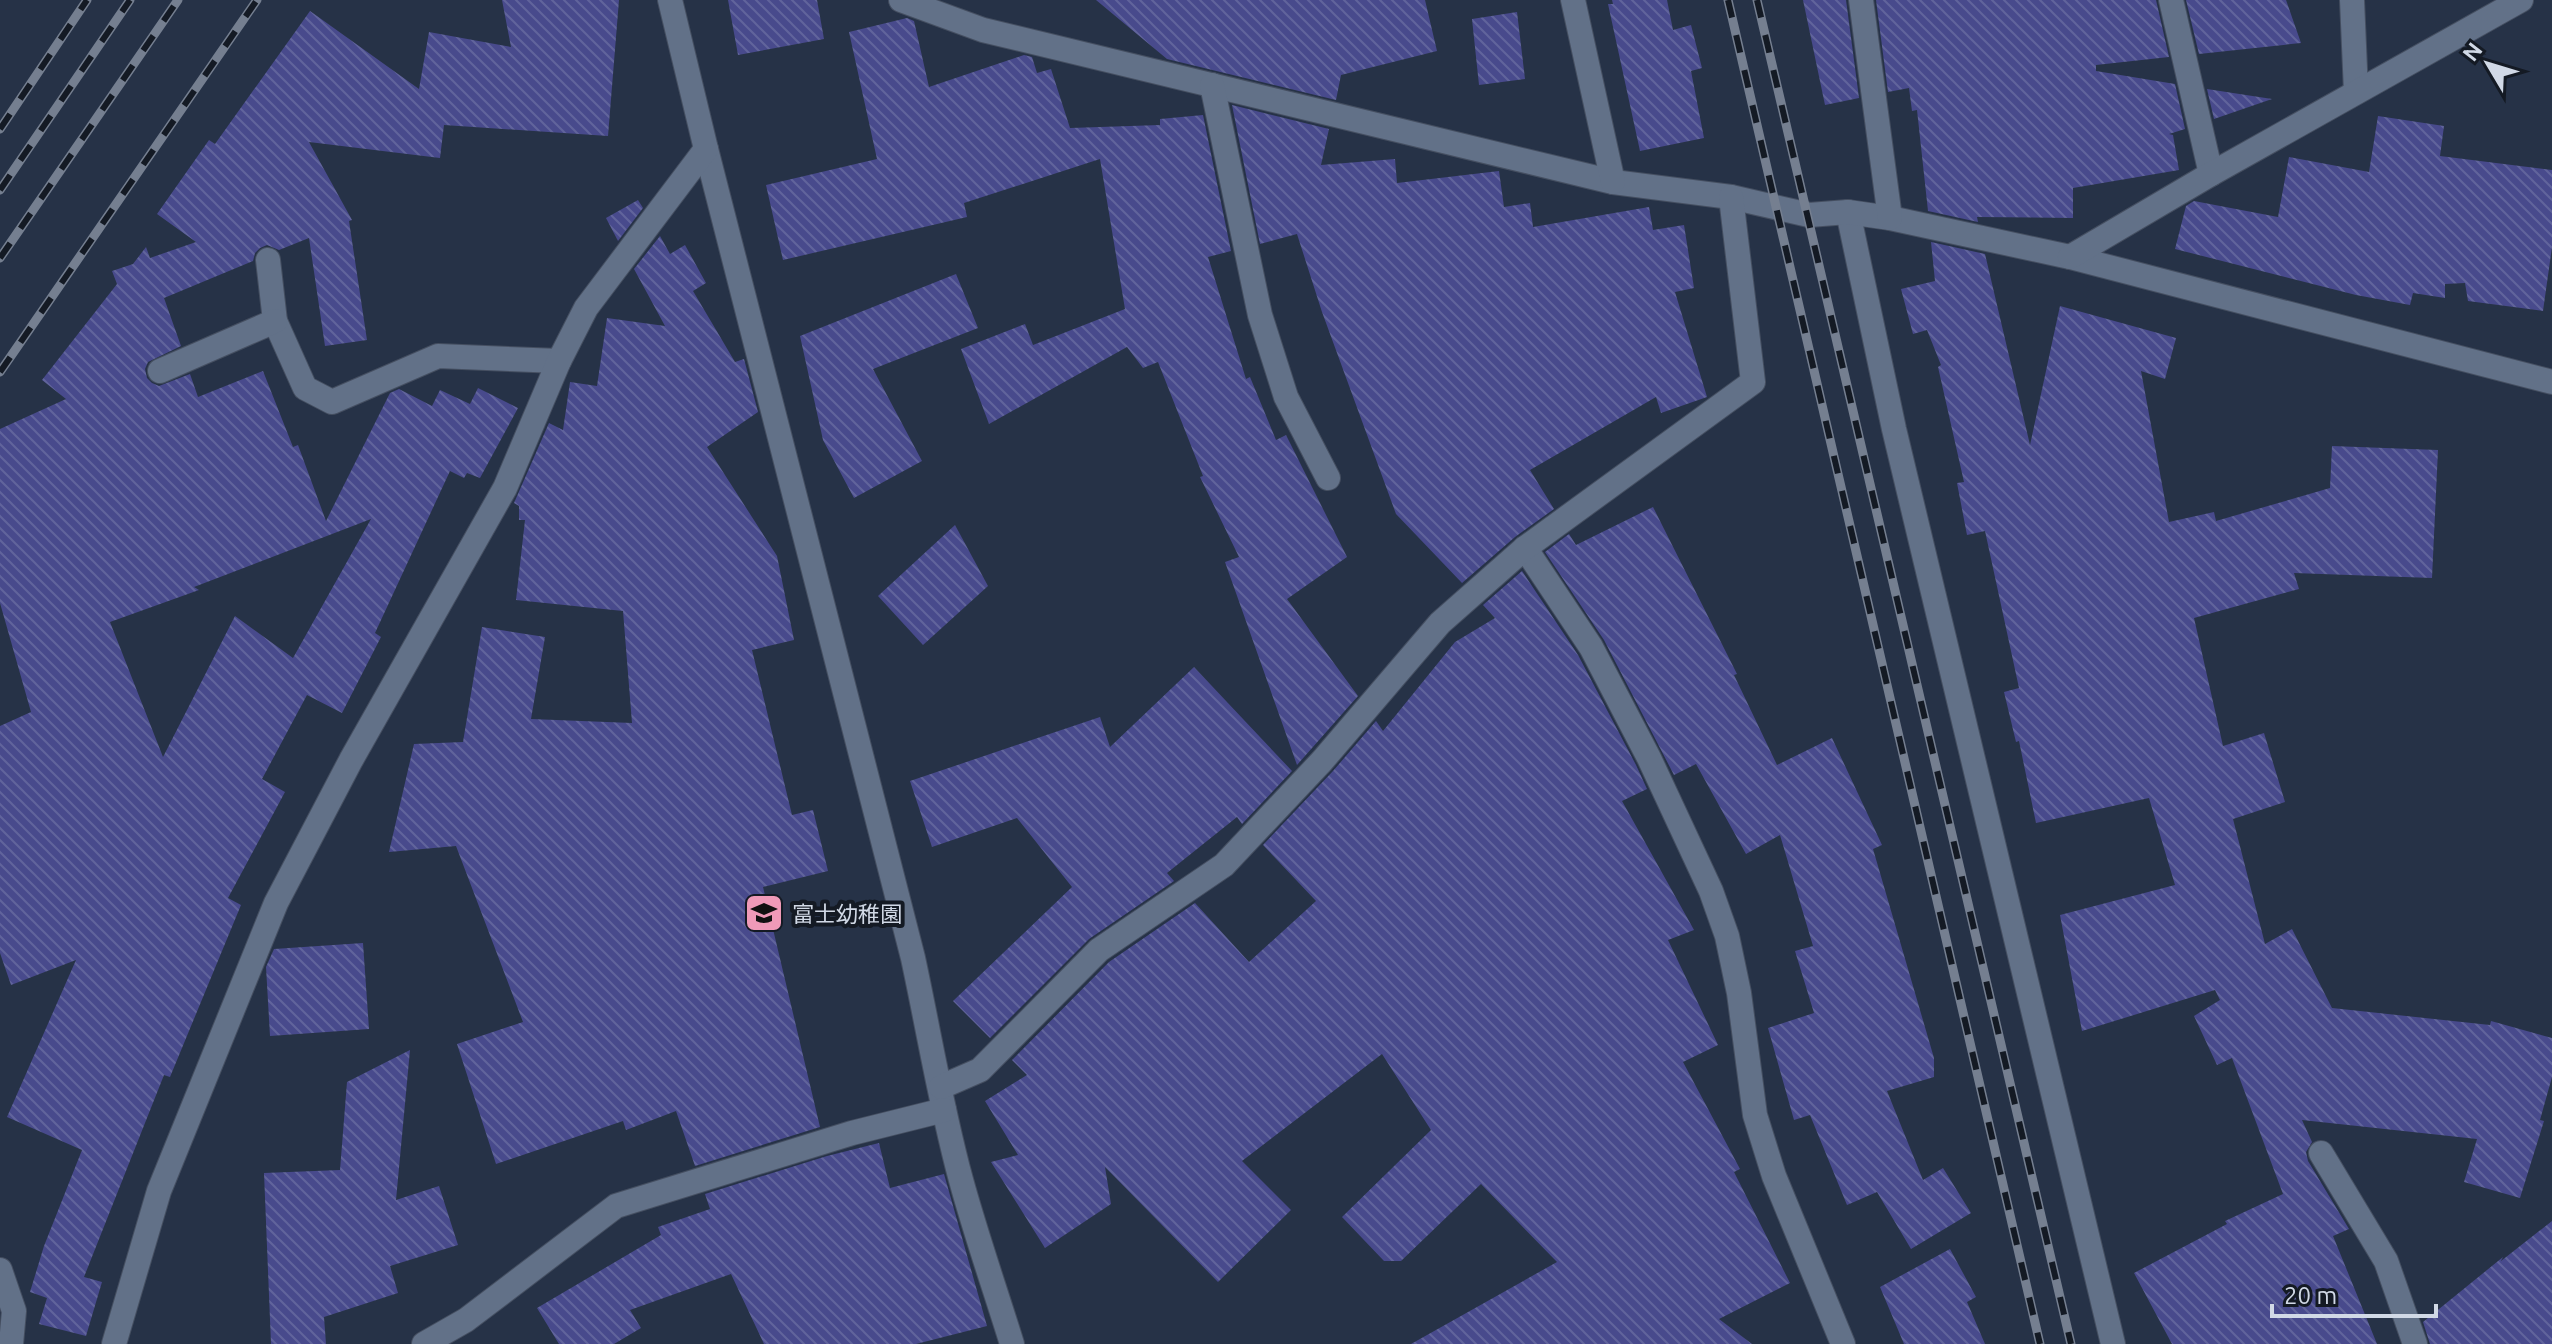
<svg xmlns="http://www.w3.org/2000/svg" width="2552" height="1344" font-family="Ubuntu,'Noto Sans JP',sans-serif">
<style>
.building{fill:url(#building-back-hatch);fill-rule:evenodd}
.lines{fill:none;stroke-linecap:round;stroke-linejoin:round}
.lane-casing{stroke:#454f61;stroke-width:26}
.street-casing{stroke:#454f61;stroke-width:26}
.lane{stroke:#627188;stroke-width:24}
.street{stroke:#627188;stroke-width:24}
.rail-casing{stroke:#757f90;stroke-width:9}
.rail{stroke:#141a24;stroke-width:6;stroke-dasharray:18;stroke-linecap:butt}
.labels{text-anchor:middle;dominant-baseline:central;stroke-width:8;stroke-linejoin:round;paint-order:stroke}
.poi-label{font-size:22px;fill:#d1d9e6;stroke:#141a24;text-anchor:start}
</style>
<defs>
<pattern id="building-back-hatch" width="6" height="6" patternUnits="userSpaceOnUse" patternTransform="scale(2)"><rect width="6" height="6" fill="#484a8c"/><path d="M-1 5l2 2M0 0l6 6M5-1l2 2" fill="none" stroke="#61649c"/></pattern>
</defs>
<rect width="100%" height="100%" fill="#263247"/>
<!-- building -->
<g class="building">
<path d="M502 0H619L608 136 444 125 440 158 309 142 352 220 349 221 367 340 325 346 309 238 279 250 267 245 260 248 255 253 253 261 164 298 181 346 148 362 145 369 147 378 152 383 159 386 190 374 198 397 263 371 293 447 298 445 326 521 390 393 399 389 432 406 440 390 470 404 478 388 518 408 480 478 467 473 464 478 450 471 375 633 381 637 342 713 307 695 262 779 285 792 228 898 241 905 170 1077 164 1075 84 1277 102 1282 86 1336 39 1324 47 1298 30 1292 44 1246 82 1150 7 1117 76 960 11 985 0 953V726L31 712 0 603V429L66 399 42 380 117 284 112 271 133 264 146 247 150 258 196 242 157 214 209 140 215 144 310 11 419 89 429 32 511 47ZM371 519 293 658 235 616 163 757 110 622 199 590 194 587Z"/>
<path d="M728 0H817L824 39 738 55Z"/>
<path d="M1096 0H1425L1437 51 1341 75 1336 100 1167 59Z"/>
<path d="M1612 0H1667L1673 30 1691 25 1702 68 1691 71 1704 138 1640 151 1608 4H1613Z"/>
<path d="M1803 0H1846L1859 98 1825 105Z"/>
<path d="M1876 0H2156L2169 57 2096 65V71L2175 84 2185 129 2169 134 2173 135 2179 170 2073 188V218L1977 217 1978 222 1928 211 1917 110 1912 111 1909 88 1888 92Z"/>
<path d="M2186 0H2286L2301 43 2199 54Z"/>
<path d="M1517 12 1525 79 1479 85 1472 19Z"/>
<path d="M907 18 914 21 929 87 1024 55 1032 57 1037 73 1051 69 1070 128 1160 125V119L1203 115 1231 251 1208 257 1246 379 1250 377 1276 440 1286 435 1347 557 1287 599 1358 696 1297 765 1225 562 1239 557 1200 477 1203 476 1158 362 1143 368 1127 347 989 424 961 349 1025 324 1033 345 1125 309 1100 159 964 203 967 217 783 260 766 185 877 159 849 32Z"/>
<path d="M2207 89 2272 99 2214 119Z"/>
<path d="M1232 105 1329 129 1321 165 1395 159 1397 183 1499 171 1504 207 1530 203 1533 227 1649 207 1653 230 1684 225 1694 288 1675 292 1707 397 1661 413 1656 397 1530 470 1554 509 1515 537 1462 583 1396 514 1322 312 1297 234 1260 244Z"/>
<path d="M2378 116 2444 126 2440 156 2552 170V247L2543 311 2468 301 2465 283 2445 284V298L2413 293 2410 305 2356 295 2175 249 2186 206 2194 201 2278 217 2289 157 2369 172Z"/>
<path d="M638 200 643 208 618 241 606 218Z"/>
<path d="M660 236 670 254 685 245 706 283 693 291 735 362 744 359 758 412 707 447 777 556 794 640 752 650 792 815 813 810 828 871 763 887 820 1127 695 1166 676 1111 626 1130 623 1121 496 1164 457 1044 523 1022 456 846 389 852 414 744 463 742 482 627 545 637 531 719 632 723 623 611 516 600 525 520H519V506L514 503 549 423 563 430 570 382 597 386 607 318 665 326 634 269Z"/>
<path d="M1931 242 1985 254 2030 445 2060 306 2176 338 2165 379 2141 371 2169 522 2214 512 2216 521 2330 488 2332 446 2438 450 2432 578 2294 573 2299 589 2194 618 2223 746 2264 733 2285 802 2233 819 2265 944 2292 929 2332 1008 2490 1025 2491 1021 2552 1038V1077L2540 1120 2544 1121 2520 1198 2464 1182 2477 1139 2302 1120 2312 1142 2306 1152 2308 1161 2349 1229 2333 1236 2377 1344H2172L2134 1273 2227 1224 2225 1221 2283 1194 2232 1058 2217 1065 2194 1016 2220 1000 2215 990 2082 1031 2060 915 2175 885 2149 798 2036 823 2019 741 2016 742 2004 692 2019 688 1985 531 1967 535 1957 483 1964 482 1938 367 1941 365 1927 330 1913 334 1901 289 1935 281Z"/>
<path d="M956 274 978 328 873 369 922 461 854 498 823 440 800 336Z"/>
<path d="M1653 507 1737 674 1734 675 1777 765 1832 738 1882 845 1873 849 1934 1058V1077L1887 1091 1923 1180 1943 1168 1971 1213 1911 1249 1877 1192 1847 1205 1810 1115 1794 1120 1768 1028 1814 1013 1795 951 1813 946 1780 835 1746 854 1696 764 1674 775 1604 640 1545 552 1569 534 1576 545Z"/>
<path d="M955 525 988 586 923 645 878 596Z"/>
<path d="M1522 571 1578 655 1636 765 1647 789 1622 801 1694 930 1668 940 1718 1045 1683 1062 1740 1169 1734 1172 1790 1283 1719 1319 1752 1344H1411L1557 1262 1481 1184 1401 1261H1384L1342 1217 1431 1130 1382 1054 1242 1161 1291 1210 1218 1282 1105 1167 1111 1204 1045 1248 991 1162 1018 1155 985 1101 1027 1075 1012 1060 1109 962 1195 903 1249 962 1316 901 1263 845 1333 771 1376 721 1383 731 1455 642 1495 618 1483 605Z"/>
<path d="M1194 667 1292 771 1242 824 1237 817 1167 873 1174 881 1089 939 990 1038 953 1001 1072 887 1017 818 932 847 910 781 1100 717 1110 747Z"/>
<path d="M363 943 369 1029 270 1036 266 967 274 949Z"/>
<path d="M410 1050 396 1200 439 1186 458 1245 390 1266 398 1293 324 1317 326 1344H271L264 1173 340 1170 347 1082Z"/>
<path d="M879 1143 890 1188 944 1174 987 1326 916 1344H764L731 1274 630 1310 641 1328 614 1344H559L537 1308 661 1235 658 1227 710 1209 705 1194 827 1156Z"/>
<path d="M2552 1221V1344H2430L2423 1322 2503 1257 2501 1261Z"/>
<path d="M1950 1249 1976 1297 1967 1302 1985 1344H1904L1880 1287Z"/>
</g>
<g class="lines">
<!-- lane casing -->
<g class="lane-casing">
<g id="lane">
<path d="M2352 0 2356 92"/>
<path d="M1848 212 1894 429 2113 1344"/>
<path d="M268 260 275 321 305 388 332 402 438 356 559 361"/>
<path d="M160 371 275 321"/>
<path d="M1525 548 1591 647 1649 758 1711 891 1727 936 1739 993 1755 1115 1774 1176 1843 1344"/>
<path d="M2321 1153 2386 1261 2415 1344"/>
</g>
</g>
<!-- street casing -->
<g class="street-casing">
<g id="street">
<path d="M901 0 983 30 1613 182 1731 197 1809 215 1848 212 1890 218 2070 257 2552 382"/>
<path d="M1573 0 1613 182"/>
<path d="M1861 0 1890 218"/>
<path d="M2171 0 2211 174"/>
<path d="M1212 85 1260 315 1286 397 1328 478"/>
<path d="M706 149 913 958C929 1032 941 1107 961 1180 976 1235 995 1289 1012 1344"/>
<path d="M2070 257 2211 174 2521 0"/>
<path d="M941 1087 980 1070 1099 950 1224 865 1322 761 1440 623 1525 548 1753 382 1731 197"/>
<path d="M0 1270 14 1311 11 1344"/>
<path d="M114 1344 159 1191 276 903 351 760 505 488 559 361 586 308 706 149 670 0"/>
<path d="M424 1344 466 1320 616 1206 852 1133 944 1110"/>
</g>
</g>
<!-- lane -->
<use href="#lane" class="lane"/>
<!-- street -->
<use href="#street" class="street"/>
<!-- rail casing -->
<g class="rail-casing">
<g id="rail">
<path d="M1728 0 2040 1344"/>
<path d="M1757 0 2071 1344"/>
<path d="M0 129 87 0"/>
<path d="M0 190 130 0"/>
<path d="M0 258 178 0"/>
<path d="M0 372 257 0"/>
</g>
</g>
<!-- rail -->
<use href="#rail" class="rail"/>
</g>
<!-- icons -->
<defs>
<g id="school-square" transform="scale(2)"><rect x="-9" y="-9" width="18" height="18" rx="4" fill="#ef9ab8" stroke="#141a24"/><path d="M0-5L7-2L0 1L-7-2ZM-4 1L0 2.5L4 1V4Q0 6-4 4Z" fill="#111"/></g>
</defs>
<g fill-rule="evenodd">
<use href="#school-square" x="764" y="913"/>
</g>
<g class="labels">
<!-- poi labels -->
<g class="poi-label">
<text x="792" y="913">富士幼稚園</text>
</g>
</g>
<!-- north arrow -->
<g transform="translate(2488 64) rotate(308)" stroke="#141a24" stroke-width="6" paint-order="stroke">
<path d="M0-6L14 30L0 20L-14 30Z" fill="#d1d9e6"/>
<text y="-12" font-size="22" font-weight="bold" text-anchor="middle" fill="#d1d9e6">N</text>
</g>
<!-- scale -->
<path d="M2272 1304v12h164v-12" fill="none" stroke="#d1d9e6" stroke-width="4"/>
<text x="2284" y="1304" font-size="24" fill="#d1d9e6" stroke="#141a24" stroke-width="6" paint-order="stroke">20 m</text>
</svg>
